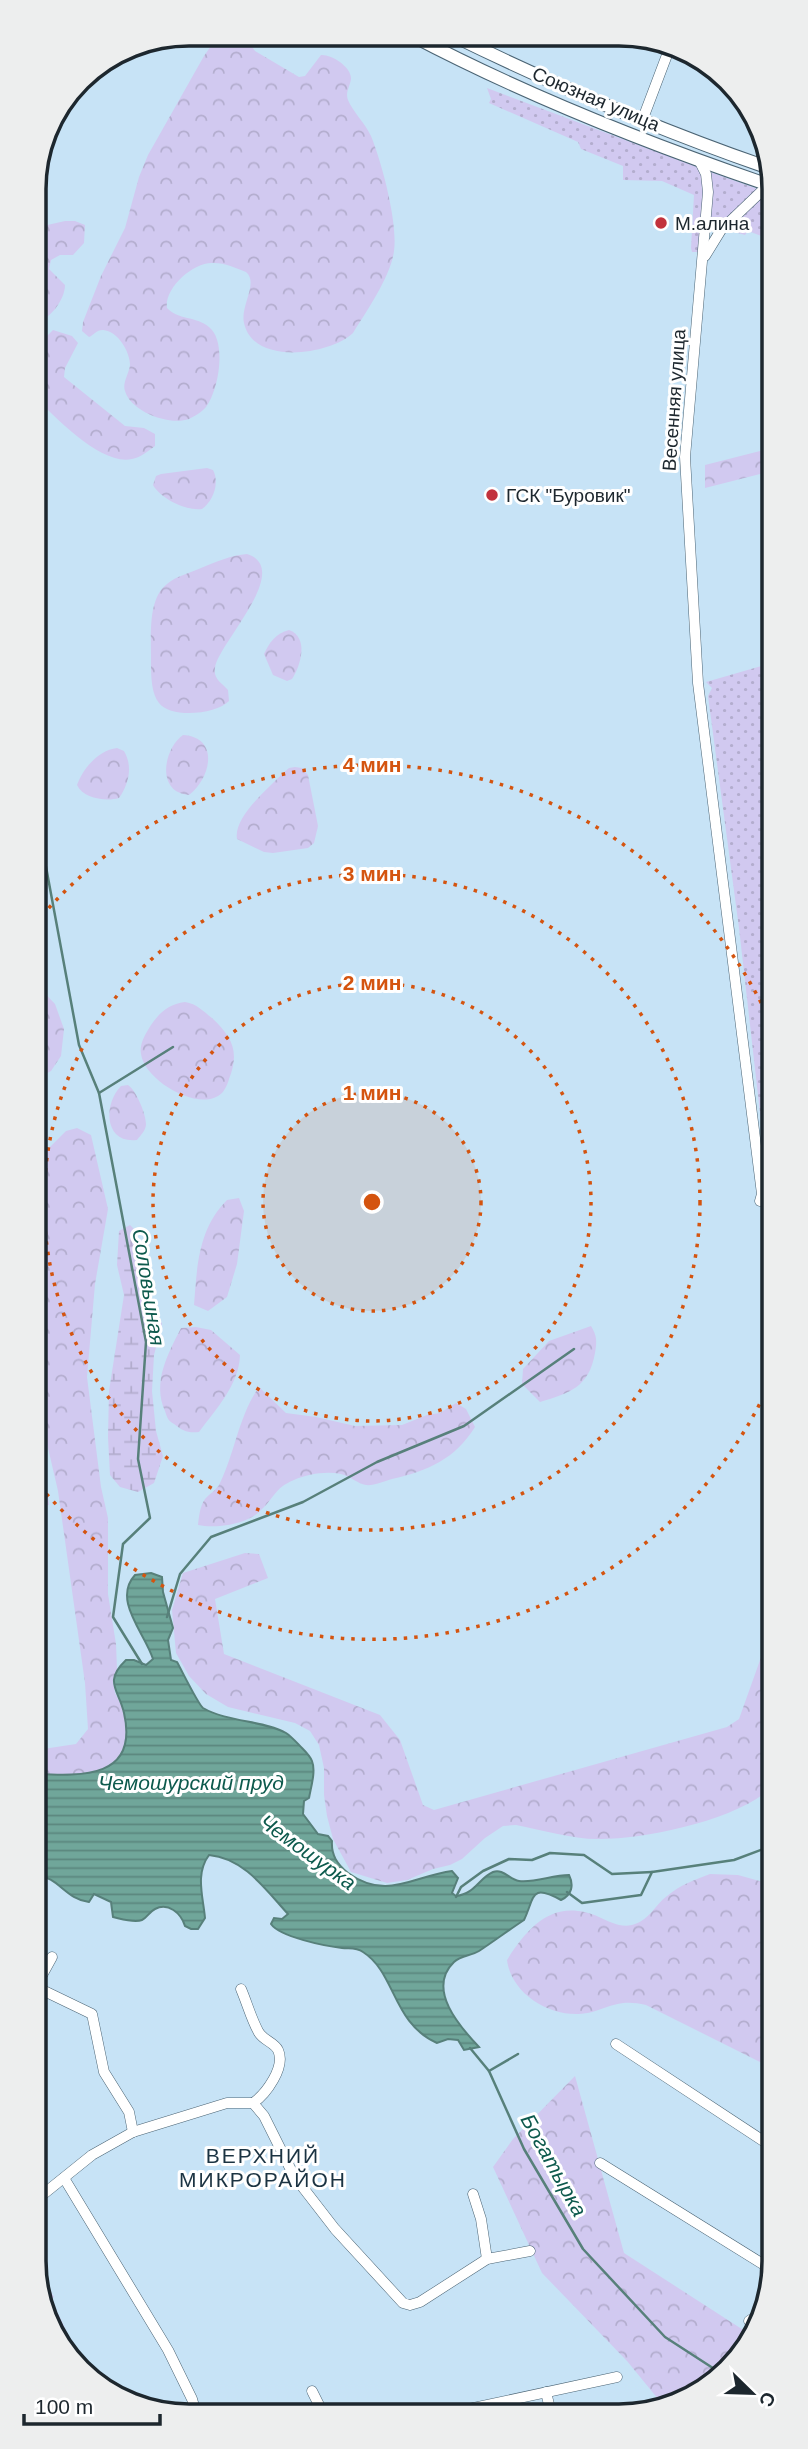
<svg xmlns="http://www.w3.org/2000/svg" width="808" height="2449" font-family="Arial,sans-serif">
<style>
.grass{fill:url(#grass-dots)}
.forest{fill:url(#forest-crowns)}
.wetland{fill:url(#wetland-marsh)}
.water{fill:url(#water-rules);stroke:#57807a;stroke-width:2}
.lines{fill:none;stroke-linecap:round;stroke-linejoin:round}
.stream{stroke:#57807a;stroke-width:2.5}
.minor-casing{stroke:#4b6474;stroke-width:11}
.secondary-casing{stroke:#4b6474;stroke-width:14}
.minor{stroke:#fff;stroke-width:10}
.secondary{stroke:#fff;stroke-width:12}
.ring{fill:none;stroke:#d4540f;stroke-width:3.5;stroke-dasharray:3.5 7}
.poi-dot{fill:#c2323c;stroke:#fff;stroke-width:2.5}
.labels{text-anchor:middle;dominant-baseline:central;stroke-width:6;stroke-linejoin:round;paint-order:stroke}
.street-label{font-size:19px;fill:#1d272e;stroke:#fff}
.poi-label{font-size:19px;fill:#1d272e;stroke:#fff;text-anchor:start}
.water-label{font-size:21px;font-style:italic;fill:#0d5a4d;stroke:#fff}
.neighbourhood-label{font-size:21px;letter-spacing:2px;fill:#1b3342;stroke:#fff}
.rim{fill:none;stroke:#1d272e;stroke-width:3.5}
.centre{fill:#d4540f;stroke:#fff;stroke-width:3.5}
.ring-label{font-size:21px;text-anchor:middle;font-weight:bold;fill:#d4540f;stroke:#fff;stroke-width:6;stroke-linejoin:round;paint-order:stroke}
</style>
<defs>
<pattern id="grass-dots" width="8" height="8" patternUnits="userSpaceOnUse" patternTransform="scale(1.75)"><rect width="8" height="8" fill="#d1c9f0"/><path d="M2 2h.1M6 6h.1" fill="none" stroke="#b3adce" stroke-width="1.8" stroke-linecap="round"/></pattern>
<pattern id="forest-crowns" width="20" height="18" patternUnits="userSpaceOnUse" patternTransform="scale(1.75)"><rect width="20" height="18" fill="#d1c9f0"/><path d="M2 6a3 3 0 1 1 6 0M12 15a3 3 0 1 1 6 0" fill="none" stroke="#b3adce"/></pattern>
<pattern id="wetland-marsh" width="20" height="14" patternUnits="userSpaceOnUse" patternTransform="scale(1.75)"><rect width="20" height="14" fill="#d1c9f0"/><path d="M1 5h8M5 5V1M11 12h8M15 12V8" fill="none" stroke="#b3adce"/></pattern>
<pattern id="water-rules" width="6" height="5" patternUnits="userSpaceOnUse" patternTransform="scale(1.75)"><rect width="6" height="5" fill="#70a69a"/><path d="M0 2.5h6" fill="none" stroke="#5b877e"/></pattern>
</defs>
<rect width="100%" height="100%" fill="#c7e3f6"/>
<!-- grass -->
<g class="grass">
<path d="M487 88 697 167 705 179 698 252H692L691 248 694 195 662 181 623 180V166L581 149 578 142 489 103 491 99Z"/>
<path d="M710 172 758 189 718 228 714 227C705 213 716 189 710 172Z"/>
<path d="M766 193 772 194V240L748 231 745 235 731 231 730 226Z"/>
<path d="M772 663 773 1192H769L739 928 708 696 712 688 706 682Z"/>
<path d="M35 1469 47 1489 49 1505 35 1508Z"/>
<path d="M35 1617 46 1682 35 1683Z"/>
<path d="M36 2252 37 2269 54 2297 51 2299 87 2374 79 2370 36 2290Z"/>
</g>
<!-- forest -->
<g class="forest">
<path d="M220 33 243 34 255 51 299 77 305 76 321 55C331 54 352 67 351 79 350 87 345 92 348 100 353 112 365 123 371 136 382 163 398 223 394 251 391 276 366 312 353 333 330 355 253 366 244 323 240 306 259 283 246 272 236 268 225 263 214 263 194 261 164 288 167 308 178 320 196 316 209 327 227 341 219 390 206 407 202 412 195 416 189 419 170 426 131 412 125 391 122 383 129 374 130 365 130 352 118 331 103 330 96 330 94 335 89 337L82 331 83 322 101 276 125 228 139 177 148 155 204 56Z"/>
<path d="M65 221H75L85 225 84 243 73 255H60L51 260 49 269 65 285C65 300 49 321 34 323V228Z"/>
<path d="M53 330 72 336 78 343 65 368 64 377 125 426 144 428 155 434V446C148 451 140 458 132 459 102 466 56 418 37 399L34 395V349Z"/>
<path d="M772 448V471L705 488V465Z"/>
<path d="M207 468 213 470C220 483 213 501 202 509 186 511 161 499 153 485L156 476 161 474Z"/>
<path d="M247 554C294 569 217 645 215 668 213 679 222 683 228 690L229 701C217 714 171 719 159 703 150 692 151 669 151 656 151 635 148 598 167 584 176 576 190 573 201 568 215 562 232 555 247 554Z"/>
<path d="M289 630C309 637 301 665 292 679L287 681 273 675 264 654C269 643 276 633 289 630Z"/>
<path d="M183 735C219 737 212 777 189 795 156 793 163 749 183 735Z"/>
<path d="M117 748 124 751C133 766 129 784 119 798 105 802 83 798 77 785 83 768 99 750 117 748Z"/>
<path d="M295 767 302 768 308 775 318 826 314 843 308 848 273 853 264 852 237 839C233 817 269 788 283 773L289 768Z"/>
<path d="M35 983 55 1004 64 1029 61 1056 51 1071 35 1080Z"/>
<path d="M185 1002C197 1004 203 1011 212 1018 232 1037 240 1051 229 1079 228 1083 225 1090 222 1093 200 1114 144 1080 141 1054 139 1044 146 1033 151 1025 160 1012 169 1004 185 1002Z"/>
<path d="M128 1085C136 1090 146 1114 146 1124 146 1130 141 1135 137 1140 104 1144 103 1104 121 1086Z"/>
<path d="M77 1128 91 1135 108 1209 95 1284 87 1377 101 1487 108 1518V1594L116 1644 117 1669 113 1681 115 1693 124 1710 127 1738 124 1749 111 1766 79 1776 36 1774V1747L43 1749 76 1744 88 1729 85 1683 58 1491 35 1392V1162L66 1131Z"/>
<path d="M239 1198 244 1211 237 1264 227 1297 208 1311 194 1305C197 1267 198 1229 227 1200Z"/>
<path d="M591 1326C597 1336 597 1341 595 1353 589 1387 570 1393 540 1402L522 1384 523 1369 549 1341Z"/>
<path d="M196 1327 211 1330 240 1355C239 1385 216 1409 199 1432 187 1433 183 1431 174 1424 168 1421 167 1417 165 1411 152 1382 168 1354 181 1328Z"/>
<path d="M259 1387 286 1413 316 1417 355 1426 402 1425 427 1415 440 1413 456 1403 466 1409 475 1427C455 1459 428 1471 392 1479 385 1481 373 1486 366 1485 358 1484 350 1476 341 1474 326 1471 308 1474 294 1480 274 1488 274 1499 259 1512 246 1524 216 1529 198 1525 199 1516 200 1506 205 1499 210 1493 217 1490 220 1483 235 1452 239 1415 259 1387Z"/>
<path d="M245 1553 259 1554 268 1578 215 1599 224 1654 380 1715 400 1740 423 1805 434 1810 727 1727 739 1719 774 1621V1785C742 1819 647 1839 601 1839 575 1840 542 1830 516 1825L503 1826 485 1838 462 1859 450 1865 433 1869 407 1880 387 1883 351 1872 333 1839 327 1816 324 1795V1768L319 1745 310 1731 295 1723 228 1707 206 1694 189 1676 176 1653 172 1610 183 1573Z"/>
<path d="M710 1874 738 1875 774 1885V2069L646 2005C613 1997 605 2013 578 2014 546 2015 511 1992 507 1960 530 1924 555 1898 599 1917 610 1922 623 1929 635 1924 650 1919 655 1905 667 1896 680 1885 694 1880 710 1874Z"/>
<path d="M575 2076 624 2253 748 2333 736 2362 663 2405 627 2361 542 2273 493 2167 513 2139Z"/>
</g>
<!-- wetland -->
<path class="wetland" d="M130 1225 137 1232 145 1283 162 1324 154 1355 152 1391 156 1431 163 1456 154 1483 138 1492 120 1487 110 1475 108 1437 109 1391 124 1295 117 1265 119 1231Z"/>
<!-- water -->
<path class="water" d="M151 1573 162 1577 163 1592 173 1628 168 1640 171 1660 177 1662C182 1671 198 1704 203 1708 227 1722 266 1721 286 1733 292 1737 297 1743 302 1748 305 1751 310 1756 312 1761 316 1771 311 1787 309 1798L304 1801 303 1814 318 1834 328 1836 332 1841C331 1855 337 1864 348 1873 387 1901 413 1876 452 1871L458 1878 452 1893 456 1896C475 1894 479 1878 493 1872 503 1868 510 1880 519 1881 535 1883 552 1875 569 1875 574 1885 572 1895 561 1900 530 1883 535 1897 524 1920 509 1930 494 1941 479 1951 471 1956 461 1955 454 1962 426 1989 460 2027 479 2047L464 2050 458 2040 448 2039 437 2043C392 2023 396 1973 363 1952 356 1947 349 1949 342 1948 325 1946 280 1937 271 1924L274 1918 282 1919 288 1914C266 1890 244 1858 209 1855 195 1874 203 1896 205 1918L198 1929H191L185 1926C181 1913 168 1902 155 1909 149 1912 147 1918 142 1920 134 1923 122 1919 113 1917L111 1902 94 1894 89 1902C65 1899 59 1877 36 1875V1774C81 1776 139 1779 124 1713 119 1690 103 1682 126 1660H134L146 1665 153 1659C145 1633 112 1600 135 1575Z"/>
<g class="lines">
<!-- stream -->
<g class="stream">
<path d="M34 599V624"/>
<path d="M34 802 79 1045 99 1093 146 1342 138 1459 150 1518 123 1544 113 1617 142 1664"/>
<path d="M99 1093 173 1047"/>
<path d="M167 1617 180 1574 211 1537 303 1502 377 1462 464 1426 574 1349"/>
<path d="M567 1892 582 1903 641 1895 652 1872 734 1860 774 1845"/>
<path d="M456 1897 461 1887 483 1871 509 1859 532 1860 550 1853 584 1855 612 1874 652 1872"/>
<path d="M470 2048 489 2071 524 2149 583 2249 665 2337 719 2372"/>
<path d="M489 2071 518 2054"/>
</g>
<!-- minor casing -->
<g class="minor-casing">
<g id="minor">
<path d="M642 121 670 47"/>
<path d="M700 162 706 174 708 192 685 457 698 683 762 1194 760 1201"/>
<path d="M705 256 721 230 768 185"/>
<path d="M36 1986 52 1957"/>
<path d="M36 1987 92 2014 104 2072 129 2112 133 2132"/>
<path d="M241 1989C247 2003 251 2018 258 2031 262 2040 274 2042 278 2050 286 2067 266 2094 253 2103"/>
<path d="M616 2044 774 2148"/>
<path d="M600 2163 774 2271"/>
<path d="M64 2178 168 2350 192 2399 196 2413"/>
<path d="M473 2194 481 2219 487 2259"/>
<path d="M36 2203 41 2196 92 2155 133 2132 227 2103H253L264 2116 294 2176 335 2229 403 2303 410 2305 420 2302 487 2259 530 2251"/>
<path d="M749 2321 755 2317"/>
<path d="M312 2391 323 2413"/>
<path d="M546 2392 551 2413"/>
<path d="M450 2413 617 2377"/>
</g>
</g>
<!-- secondary casing -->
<g class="secondary-casing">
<g id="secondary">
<path d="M411 35C527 96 648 144 772 186"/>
<path d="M452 35C556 86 662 131 772 169"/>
</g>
</g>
<!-- minor -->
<use href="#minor" class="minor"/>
<!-- secondary -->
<use href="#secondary" class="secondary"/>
</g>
<!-- distance rings -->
<circle cx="372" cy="1202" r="109" fill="#d4540f" fill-opacity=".12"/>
<g class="ring">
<circle cx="372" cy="1202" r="109"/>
<circle cx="372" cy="1202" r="219"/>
<circle cx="372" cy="1202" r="328"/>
<path d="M773 1376A437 437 0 0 1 37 1483M35 924A437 437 0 0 1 773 1028"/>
</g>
<!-- markers -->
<g class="poi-dot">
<circle cx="661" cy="223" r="7"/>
<circle cx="492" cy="495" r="7"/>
</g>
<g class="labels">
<!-- street labels -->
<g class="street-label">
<text transform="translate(596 99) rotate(23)">Союзная улица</text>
<text transform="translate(674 400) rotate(-86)">Весенняя улица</text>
</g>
<!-- poi labels -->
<g class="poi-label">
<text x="675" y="223">М.алина</text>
<text x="506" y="495">ГСК "Буровик"</text>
</g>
<!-- water labels -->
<g class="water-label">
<text transform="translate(149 1287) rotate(81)">Соловьиная</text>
<text x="191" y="1782">Чемошурский пруд</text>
<text transform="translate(308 1852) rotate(36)">Чемошурка</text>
<text transform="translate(554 2165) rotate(61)">Богатырка</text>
</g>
<!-- neighbourhood labels -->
<g class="neighbourhood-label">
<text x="263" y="2155">ВЕРХНИЙ<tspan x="263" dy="24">МИКРОРАЙОН</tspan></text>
</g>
</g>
<!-- crop -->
<path d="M0 0H808V2449H0ZM189 46H619A143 143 0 0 1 762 189V2261A143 143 0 0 1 619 2404H189A143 143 0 0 1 46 2261V189A143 143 0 0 1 189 46Z" fill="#edeeee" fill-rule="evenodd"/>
<path class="rim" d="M189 46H619A143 143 0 0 1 762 189V2261A143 143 0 0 1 619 2404H189A143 143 0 0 1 46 2261V189A143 143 0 0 1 189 46Z"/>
<circle cx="372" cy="1202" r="10" class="centre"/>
<g class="ring-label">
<text x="372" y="772">4 мин</text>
<text x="372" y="881">3 мин</text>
<text x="372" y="990">2 мин</text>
<text x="372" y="1100">1 мин</text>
</g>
<!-- north arrow -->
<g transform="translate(752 2393) rotate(113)" stroke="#ffffff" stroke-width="5" paint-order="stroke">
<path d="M0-5L12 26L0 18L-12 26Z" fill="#1d272e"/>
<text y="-10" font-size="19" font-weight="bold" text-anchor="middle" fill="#1d272e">С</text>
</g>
<!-- scale -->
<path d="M24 2414v10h136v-10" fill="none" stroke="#1d272e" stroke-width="3.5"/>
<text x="35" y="2414" font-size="21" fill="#1d272e" stroke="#ffffff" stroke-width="5" paint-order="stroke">100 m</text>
</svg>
